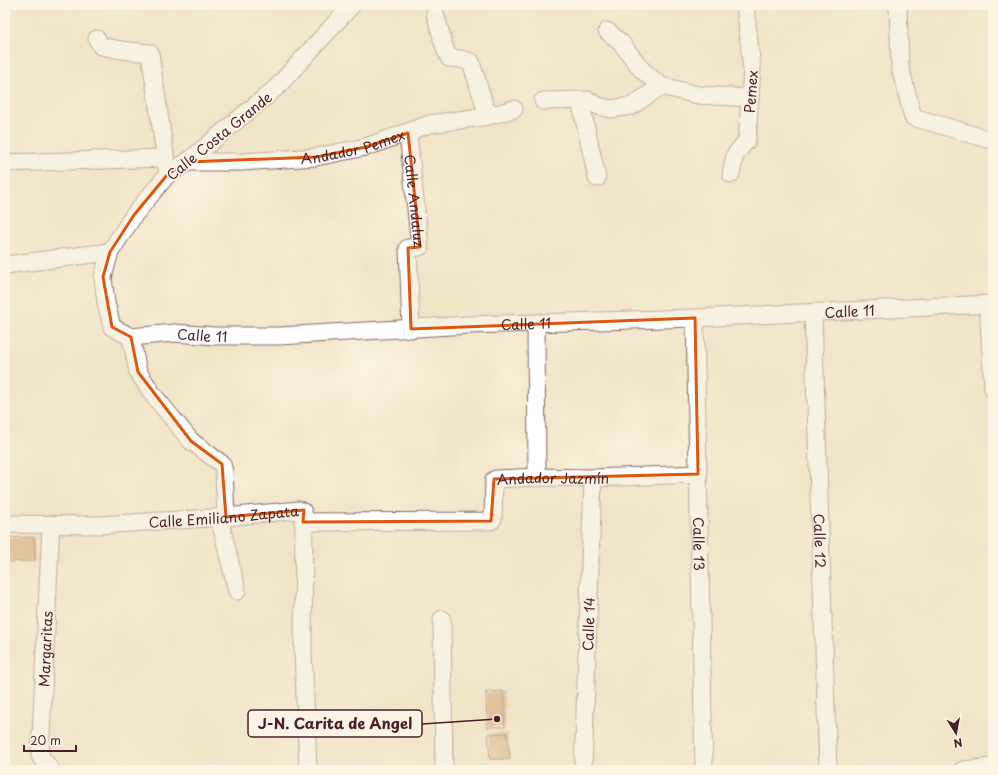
<svg xmlns="http://www.w3.org/2000/svg" width="998" height="775" font-family="'Playpen Sans',sans-serif">
<style>
.building{fill:#ce9a68}
.lines{fill:none;stroke-linecap:round;stroke-linejoin:round}
.minor-casing{stroke:#846462;stroke-width:19}
.minor{stroke:#fff;stroke-width:17}
.marked{fill:none;stroke:#e0560e;stroke-width:3;stroke-linejoin:round}
.labels{text-anchor:middle;dominant-baseline:central;stroke-width:3.5;stroke-linejoin:round;paint-order:stroke}
.street-label{font-size:14px;fill:#4a1f2b;stroke:#fcf5e5}
.leader{fill:none;stroke:#4a1f2b;stroke-width:1.5}
.callout-dot{fill:#4a1f2b;stroke:#fcf5e5;stroke-width:1.5}
.callout{fill:#fcf5e5;stroke:#4a1f2b;stroke-width:1.5}
.callout-label{font-size:15px;text-anchor:middle;font-weight:bold;fill:#4a1f2b}
</style>
<rect width="100%" height="100%" fill="#fcf5e5"/>
<filter id="ink" filterUnits="userSpaceOnUse"><feTurbulence type="fractalNoise" baseFrequency=".025" numOctaves="2"/><feDisplacementMap in="SourceGraphic" scale="8" xChannelSelector="R" yChannelSelector="G"/><feConvolveMatrix kernelMatrix="1 2 1 2 8 2 1 2 1" color-interpolation-filters="sRGB"/></filter>
<filter id="wash" filterUnits="userSpaceOnUse"><feTurbulence type="fractalNoise" baseFrequency=".012" numOctaves="4" result="noise"/><feDisplacementMap in="SourceGraphic" scale="16" xChannelSelector="R" yChannelSelector="G"/><feGaussianBlur stdDeviation="0.9" result="paint"/><feColorMatrix in="noise" values="0 0 0 0 0 0 0 0 0 0 0 0 0 0 0 0 0 1.4 0 .05"/><feComposite in="paint" operator="in"/></filter>
<g filter="url(#wash)">
<rect width="100%" height="100%" fill="#f1e5c8"/>
<g id="blocks">
<!-- building -->
<g class="building">
<path d="M34 537 35 561 5 562V538Z"/>
<path d="M503 691 505 727H487L486 692Z"/>
<path d="M507 733 510 759H490L488 734Z"/>
</g>
</g>
</g>
<g filter="url(#ink)">
<use href="#blocks" fill-opacity="0" stroke="#846462" stroke-width="1"/>
<g class="lines">
<!-- minor casing -->
<g class="minor-casing">
<g id="minor">
<path id="s1" d="M352 5 276 88 187 162 168 174 134 215 110 252 103 277 106 303 112 327 131 337 174 333 215 336H279L468 325 695 318 993 304"/>
<path d="M898 5 900 67 913 117 987 139"/>
<path d="M435 13 445 49 449 58 461 59 471 62 488 116"/>
<path d="M607 31 622 44 642 70 661 86"/>
<path d="M97 39 101 46 121 50 150 53 168 174"/>
<path d="M580 100 597 178"/>
<path d="M543 101 588 100 598 106 611 109 632 106 661 86 698 95 750 98"/>
<path id="s2" d="M408 133 420 247 408 248 411 329"/>
<path id="s3" d="M187 162H242L316 157 366 147 430 124 488 116 514 109"/>
<path d="M5 163 165 158"/>
<path id="s4" d="M731 174 735 155 747 140 752 69 745 5"/>
<path d="M5 265 110 252"/>
<path d="M988 305 993 389"/>
<path id="s5" d="M813 313 828 770"/>
<path id="s6" d="M695 318 704 770"/>
<path d="M536 323 537 477"/>
<path d="M131 337 138 372 154 396 191 441 222 464 224 471 226 517"/>
<path d="M219 517 237 591"/>
<path id="s7" d="M303 522 491 521 493 519 494 480 496 479 537 477 593 478 698 474"/>
<path id="s8" d="M5 524 99 525 226 517 299 510 303 512 304 516 303 650 308 770"/>
<path d="M442 619 444 770"/>
<path id="s9" d="M51 770 40 756 51 524"/>
<path id="s10" d="M583 770 593 478"/>
<path d="M963 770 993 767"/>
</g>
</g>
<!-- minor -->
<use href="#minor" class="minor"/>
</g>
</g>
<!-- marked area -->
<path d="M0 0H998V775H0ZM408 133 420 247 408 248 411 329 695 318 698 474 494 479 491 521 303 522 304 510 226 517 222 464 191 441 138 372 131 337 112 327 103 277 110 252 134 215 168 174 187 162 316 157 366 147Z" fill="#f1e5c8" fill-opacity=".55" fill-rule="evenodd"/>
<path class="marked" d="M408 133 420 247 408 248 411 329 695 318 698 474 494 479 491 521 303 522 304 510 226 517 222 464 191 441 138 372 131 337 112 327 103 277 110 252 134 215 168 174 187 162 316 157 366 147Z"/>
<g class="labels">
<!-- street labels -->
<g class="street-label">
<text stroke="none"><textPath href="#s4" startOffset="87">Pemex</textPath></text>
<text transform="translate(219 136) rotate(-39)">Calle Costa Grande</text>
<text stroke="none"><textPath href="#s3" startOffset="167">Andador Pemex</textPath></text>
<text stroke="none"><textPath href="#s2" startOffset="68">Calle Andaluz</textPath></text>
<text stroke="none"><textPath href="#s1" startOffset="1166">Calle 11</textPath></text>
<text stroke="none"><textPath href="#s1" startOffset="842">Calle 11</textPath></text>
<text stroke="none"><textPath href="#s1" startOffset="518">Calle 11</textPath></text>
<text stroke="none"><textPath href="#s7" startOffset="289">Andador Jazmín</textPath></text>
<text stroke="none"><textPath href="#s8" startOffset="219">Calle Emiliano Zapata</textPath></text>
<text stroke="none"><textPath href="#s5" startOffset="228">Calle 12</textPath></text>
<text stroke="none"><textPath href="#s6" startOffset="226">Calle 13</textPath></text>
<text stroke="none"><textPath href="#s10" startOffset="146">Calle 14</textPath></text>
<text stroke="none"><textPath href="#s9" startOffset="125">Margaritas</textPath></text>
</g>
</g>
<!-- callouts -->
<path class="leader" d="M497 719L422 724"/>
<circle class="callout-dot" cx="497" cy="719" r="4"/>
<rect class="callout" x="248" y="710" width="174" height="27" rx="4"/>
<g class="callout-label">
<text x="335" y="729">J-N. Carita de Angel</text>
</g>
<!-- margin -->
<rect width="998" height="775" fill="none" stroke="#fcf5e5" stroke-width="20"/>
<!-- north arrow -->
<g transform="translate(956 733) rotate(169)" stroke="#fcf5e5" stroke-width="3" paint-order="stroke">
<path d="M0-3L7 15L0 10L-7 15Z" fill="#4a1f2b"/>
<text y="-6" font-size="11" font-weight="bold" text-anchor="middle" fill="#4a1f2b">N</text>
</g>
<!-- scale -->
<path d="M24 745v6h52v-6" fill="none" stroke="#4a1f2b" stroke-width="2"/>
<text x="30" y="745" font-size="12" fill="#4a1f2b" stroke="#fcf5e5" stroke-width="3" paint-order="stroke">20 m</text>
</svg>
